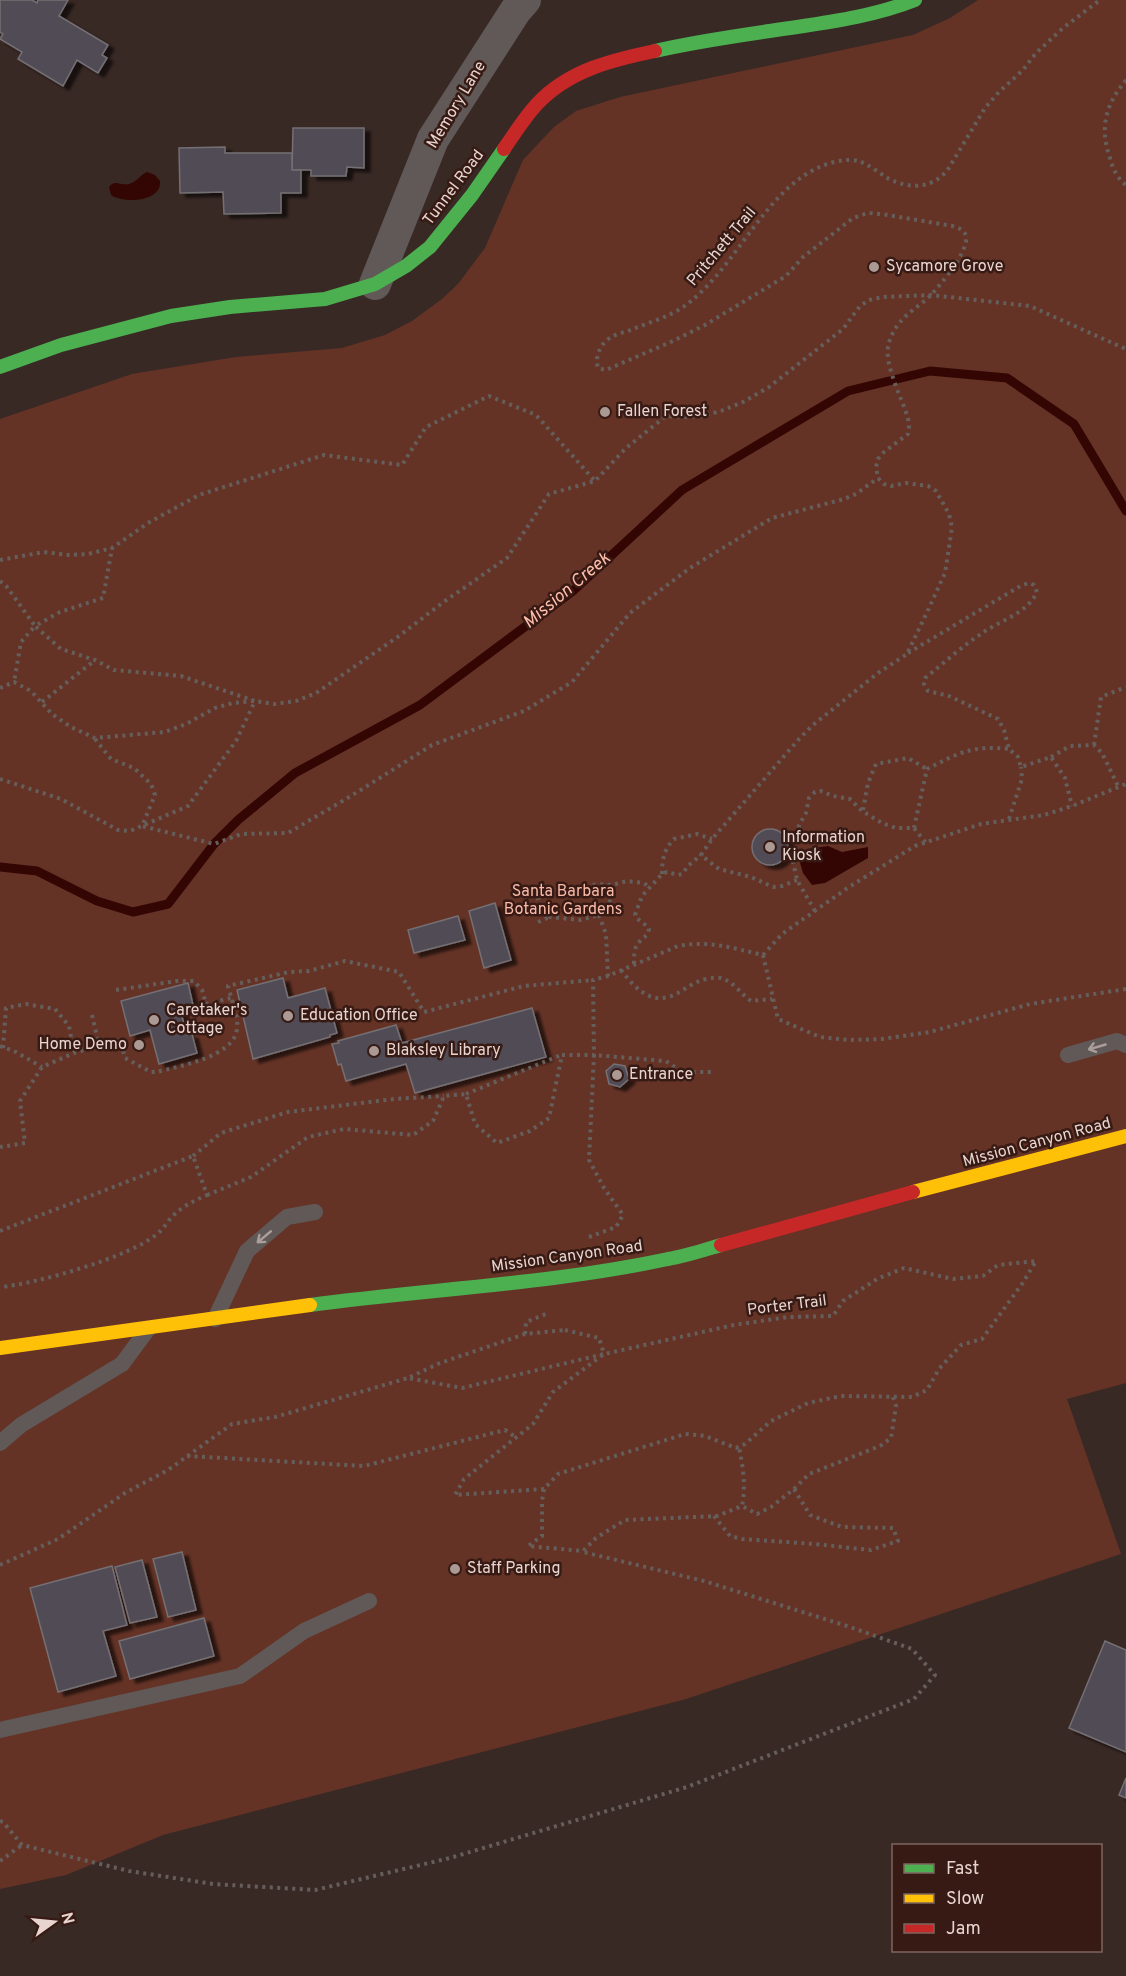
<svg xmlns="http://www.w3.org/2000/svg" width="1126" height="1976" font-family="Overpass,sans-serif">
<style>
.green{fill:#653326}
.water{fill:#340603}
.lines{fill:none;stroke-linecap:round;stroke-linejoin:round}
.stream{stroke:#340603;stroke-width:9}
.building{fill:#514c57;stroke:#746f73;stroke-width:1.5;filter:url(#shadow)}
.path{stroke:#655e5b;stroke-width:4;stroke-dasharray:3 4.5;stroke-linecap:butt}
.lane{stroke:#605957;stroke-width:16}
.street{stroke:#605957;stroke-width:32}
.fast{stroke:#4caf50;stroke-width:14}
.slow{stroke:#ffc107;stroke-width:14}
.jam{stroke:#c62828;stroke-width:14}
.oneway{stroke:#ab9d99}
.poi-dot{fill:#ab9994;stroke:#361a13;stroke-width:2}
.labels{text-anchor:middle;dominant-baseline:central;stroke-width:5;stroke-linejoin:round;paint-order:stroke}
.street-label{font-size:16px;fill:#e8d5cf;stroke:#361a13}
.poi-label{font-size:16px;fill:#e8d5cf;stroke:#361a13;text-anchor:start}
.park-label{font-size:16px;fill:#fbbaa9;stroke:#361a13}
.water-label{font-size:18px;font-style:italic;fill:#febcab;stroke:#361a13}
</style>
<defs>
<filter id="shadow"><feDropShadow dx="6" dy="4" stdDeviation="1.5" flood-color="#0009"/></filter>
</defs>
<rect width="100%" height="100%" fill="#392925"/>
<!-- green -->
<path class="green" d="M978 0H1126V1383L1067 1399 1121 1554 686 1699 163 1835 66 1875 0 1889V419L132 374 236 357 342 348 385 335 412 321 442 299 458 284 485 248 523 160 554 127 576 111 620 97 913 35 950 18Z"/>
<!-- water -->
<g class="water">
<path d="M147 172 155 175 160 181C162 202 124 204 111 195L109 187C116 179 119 186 129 184 137 182 140 175 147 172Z"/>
<path d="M828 846 842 852 868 847V858L825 883 812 885 803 873 798 856 808 849Z"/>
</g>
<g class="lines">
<!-- stream -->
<path class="stream" d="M0 867 37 871 97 901 133 912 168 904 214 844 238 820 295 773 420 705 573 591 682 490 848 391 930 371 1007 378 1074 424 1126 511"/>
</g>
<!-- building -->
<g class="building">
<path d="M0 0H32L37 3 38 0H68L59 16 108 45 102 55 107 58 98 73 77 60 63 86 18 59 22 52 0 39 3 34 0 32Z"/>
<path d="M293 128H364V168L347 167 346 176H311V170H292Z"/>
<path d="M225 147V153H292V170H301V193H281V213L224 214 223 192 180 193 179 148Z"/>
<circle cx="770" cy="847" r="18"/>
<path d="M495 903 511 960 484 968 469 911Z"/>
<path d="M458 916 465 940 414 953 408 930Z"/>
<path d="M283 978 288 998 325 988 337 1033 330 1035V1037L253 1059 237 990Z"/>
<path d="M188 983 193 1005 180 1009 187 1035 192 1034 197 1053 159 1064 150 1030 130 1036 121 1001Z"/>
<path d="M532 1008 546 1057 415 1093 406 1064 346 1081 341 1064 338 1065 332 1044 339 1043 338 1041 396 1025 402 1043Z"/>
<path d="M614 1064 625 1066 629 1079 620 1087 609 1084 606 1071Z"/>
<path d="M182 1552 196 1610 168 1617 153 1559Z"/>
<path d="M142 1560 157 1617 130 1623 115 1567Z"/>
<path d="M112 1566 127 1625 103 1631 116 1676 58 1692 30 1588Z"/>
<path d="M204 1618 214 1656 130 1679 119 1641Z"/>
<path d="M1105 1641 1126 1650V1752L1069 1728Z"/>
<path d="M1126 1778V1798L1119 1795Z"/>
</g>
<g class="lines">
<!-- path -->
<g class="path">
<path d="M1126 80C1106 104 1099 127 1110 158 1113 169 1117 178 1126 185"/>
<path d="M0 560 44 552 68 555 88 554 112 548 148 523 199 495 324 455 402 465 426 427 489 396 536 415 595 481"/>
<path d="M0 581 7 587 35 626 21 642 14 682"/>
<path d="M908 653 1022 585 1029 583 1034 585 1037 592C1027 614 1000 620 981 634 961 647 943 664 925 678L924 684 928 691 949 696 998 719 1004 730 1009 749 1018 757 1021 767 1051 757 1065 778 1072 806"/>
<path d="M0 688 14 682 31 691 52 714 71 727 95 738 165 732 186 724 215 708 233 703 255 701 274 704 296 701 316 693 399 636 445 601 507 558 549 494 595 481 626 448 666 416 683 417 702 416 721 411 743 402 769 387 843 329 860 306 869 300 883 297 931 295 1030 306 1126 349"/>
<path d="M42 702 94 661"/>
<path d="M95 739 111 759 134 768 151 784 155 795 142 826 214 844 241 834 288 833 351 796 432 745 524 711 572 682 630 613 690 568 772 518 844 499 856 494 878 478"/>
<path d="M1094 745 1101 697 1126 687"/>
<path d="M1051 757 1070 746 1094 745 1102 753 1119 788"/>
<path d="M0 779 61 799 118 830 130 831 188 806 236 741 255 701 181 676 114 670 95 660 61 649 35 626 60 612 103 598 112 548"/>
<path d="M863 810 868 783 876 764 908 758 927 769"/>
<path d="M1009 819 1022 779 1021 767"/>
<path d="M914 828 927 769C959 753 971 745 1009 749"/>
<path d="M662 874C662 860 664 849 674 839L697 834 712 839"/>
<path d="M797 880 782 886 773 887 751 877 719 869 701 855 712 839 799 739 813 725 878 673 907 654 929 608 945 573 952 528 949 514 936 491 928 486 906 483 891 486 884 484 878 478 876 467 878 459 884 452 908 434 909 427 908 418C902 399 885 366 888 347 889 340 893 332 897 326 906 313 920 306 931 295 941 284 969 251 966 236 964 229 958 228 952 226L881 214 868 213 853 218 803 257 786 276 705 325 673 341 606 370 598 368C595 358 599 347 607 340 613 335 621 333 628 331 647 323 670 317 686 305 737 267 765 189 822 166 831 162 848 158 858 161 869 164 879 173 889 179 911 189 930 189 947 171L985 108 998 93 1023 70 1036 53 1063 28 1100 0"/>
<path d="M612 885V896L609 903 599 915 580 920 550 917 538 899 539 896 547 890 570 889 598 884 612 885 627 881 644 883 649 887"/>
<path d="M815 911 797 880 792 857 798 842 799 825 806 813 809 798 815 792 821 791 833 796 850 799 862 811 882 823 896 828H914L926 843"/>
<path d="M599 915 606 934 608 976"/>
<path d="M538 922 550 917"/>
<path d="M763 955 778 1019 820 1037 848 1040 882 1039 930 1032 1030 1004 1126 989"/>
<path d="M763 955 782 934 849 887 915 846 981 824 1044 815 1072 806 1126 784"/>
<path d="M634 964C634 946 635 945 648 934L649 929C645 923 638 921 635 915L642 896 662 874 667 872 678 875 682 874 689 865 701 855"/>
<path d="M621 970C632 984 647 1003 668 997 678 995 687 986 697 982 704 979 713 977 721 978 733 981 741 994 751 1001L772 999"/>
<path d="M116 990 177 981H194L202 990 206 1004 231 998"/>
<path d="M92 1015 99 1045"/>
<path d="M0 1046 16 1052 42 1067"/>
<path d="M3 1048 6 1008 26 1004 55 1009 69 1026 74 1053"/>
<path d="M466 1094 561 1055"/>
<path d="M0 1146 2 1147 25 1143 20 1101 42 1067 74 1053 120 1040 125 1058 151 1072H157C179 1066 234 1057 237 1029 239 1016 231 999 228 986L289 972 309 971 345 961 399 972 424 1012 524 986 593 980"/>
<path d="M193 1156 221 1133 288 1112 394 1099 444 1096"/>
<path d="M207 1195 251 1177 308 1137 344 1129 413 1135 433 1121 444 1096 466 1094 475 1124 497 1143 530 1131 549 1118 562 1055H594L593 980 608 976 678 946C709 940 732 948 763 955"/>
<path d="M0 1231 193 1156 207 1195C194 1201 182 1206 172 1217 167 1222 163 1230 157 1234 130 1257 36 1284 0 1287"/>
<path d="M589 1237 616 1227 623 1215 604 1188 589 1160 594 1055 666 1061 682 1072H714"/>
<path d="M565 1330 599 1338 604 1354 462 1388 408 1378 440 1363 525 1334Z"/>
<path d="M525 1334 526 1322 546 1314"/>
<path d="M187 1456 364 1466 505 1430 517 1438"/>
<path d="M544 1489 455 1495 464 1479 533 1424 553 1392 604 1354 734 1325 788 1317 833 1316 843 1301 877 1279 904 1268 953 1279 983 1276 998 1265 1036 1261 1022 1284 982 1339 961 1345 939 1369 927 1390 912 1397 841 1396 808 1403 771 1421 745 1444 736 1448 705 1436 685 1434 558 1474 544 1489 542 1501V1536L528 1546 583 1551 596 1538 625 1520 717 1516 742 1506C746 1486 743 1467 739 1447"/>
<path d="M794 1489 809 1474 880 1446 891 1438 896 1406 893 1397"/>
<path d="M714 1516 730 1536 742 1539 814 1544 871 1550 898 1541 893 1528 842 1527 810 1515 794 1489 771 1507 757 1514 742 1506"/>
<path d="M0 1565 58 1539 125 1493 168 1470 232 1424 275 1417 408 1378"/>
<path d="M0 1821 3 1822 22 1845 129 1871 213 1884 315 1890 450 1858 687 1787 914 1699 935 1675 912 1649 850 1627 704 1581 583 1552"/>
<path d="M0 1861 22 1845"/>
</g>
<!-- lane -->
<g class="lane">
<path d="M1068 1055 1117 1041 1126 1045"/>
<path d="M215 1319 247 1251 287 1217 315 1212"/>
<path d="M0 1443 21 1425 122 1364 148 1329"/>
<path d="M0 1730 240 1676 304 1631 369 1601"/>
</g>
<!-- street -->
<path class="street" d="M375 284 433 139 516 10 525 0"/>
<!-- fast -->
<g class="fast">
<path d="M655 51C702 40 750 34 797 27 837 21 877 15 915 0"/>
<path d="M0 367 61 345 171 316 230 307 325 299 375 284 406 266 430 247 472 195 504 149"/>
<path d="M310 1305C429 1289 551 1284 668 1259 686 1256 704 1250 721 1245"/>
</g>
<!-- slow -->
<g class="slow">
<path d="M913 1192 1126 1136"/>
<path d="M0 1348 310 1305"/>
</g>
<!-- jam -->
<g class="jam">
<path d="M504 149C514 134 525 117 537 104 569 70 612 60 655 51"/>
<path d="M721 1245 913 1192"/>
</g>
</g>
<!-- one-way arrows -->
<defs><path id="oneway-shaft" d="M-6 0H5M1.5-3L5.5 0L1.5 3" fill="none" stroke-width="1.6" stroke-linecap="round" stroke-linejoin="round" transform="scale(1.5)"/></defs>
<g class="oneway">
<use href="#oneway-shaft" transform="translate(1097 1047) rotate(164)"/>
<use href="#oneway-shaft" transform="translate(264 1237) rotate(140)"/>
</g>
<!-- markers -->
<g class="poi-dot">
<circle cx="874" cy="267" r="6"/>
<circle cx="605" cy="412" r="6"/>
<circle cx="770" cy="847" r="6"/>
<circle cx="288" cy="1016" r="6"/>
<circle cx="154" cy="1020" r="6"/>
<circle cx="139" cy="1045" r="6"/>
<circle cx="374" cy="1051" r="6"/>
<circle cx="617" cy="1075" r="6"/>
<circle cx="455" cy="1569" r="6"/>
</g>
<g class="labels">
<!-- street labels -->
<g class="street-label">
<text transform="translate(457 105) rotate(-59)">Memory Lane</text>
<text transform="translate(454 188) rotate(-53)">Tunnel Road</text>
<text transform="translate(722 247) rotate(-50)">Pritchett Trail</text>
<text transform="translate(1037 1143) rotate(-15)">Mission Canyon Road</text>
<text transform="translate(567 1257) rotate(-8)">Mission Canyon Road</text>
<text transform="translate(787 1306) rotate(-7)">Porter Trail</text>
</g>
<!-- poi labels -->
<g class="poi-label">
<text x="886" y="267">Sycamore Grove</text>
<text x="617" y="412">Fallen Forest</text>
<text x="782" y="838">Information<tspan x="782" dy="18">Kiosk</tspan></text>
<text x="166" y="1011">Caretaker's<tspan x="166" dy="18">Cottage</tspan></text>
<text x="300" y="1016">Education Office</text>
<text x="127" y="1045" text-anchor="end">Home Demo</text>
<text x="386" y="1051">Blaksley Library</text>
<text x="629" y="1075">Entrance</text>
<text x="467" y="1569">Staff Parking</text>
</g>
<!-- park labels -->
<g class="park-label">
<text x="563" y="892">Santa Barbara<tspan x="563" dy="18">Botanic Gardens</tspan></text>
</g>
<!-- water labels -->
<g class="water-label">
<text transform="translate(567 591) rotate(-40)">Mission Creek</text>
</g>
</g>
<!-- legend -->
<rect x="892" y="1844" width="210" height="108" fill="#361a13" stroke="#7d655e" stroke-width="1.5"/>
<rect x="904" y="1864" width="30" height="9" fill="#4caf50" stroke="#7d655e" stroke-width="1.5"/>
<text x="946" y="1874" font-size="18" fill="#e8d5cf">Fast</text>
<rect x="904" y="1894" width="30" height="9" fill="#ffc107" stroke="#7d655e" stroke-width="1.5"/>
<text x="946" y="1904" font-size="18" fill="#e8d5cf">Slow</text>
<rect x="904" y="1924" width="30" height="9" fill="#c62828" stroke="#7d655e" stroke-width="1.5"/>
<text x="946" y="1934" font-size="18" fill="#e8d5cf">Jam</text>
<!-- north arrow -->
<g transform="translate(54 1922) rotate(75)" stroke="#361a13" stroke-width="4.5" paint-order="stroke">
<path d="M0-4.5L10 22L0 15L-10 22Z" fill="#e8d5cf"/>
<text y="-9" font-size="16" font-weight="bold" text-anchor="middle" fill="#e8d5cf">N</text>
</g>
</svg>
